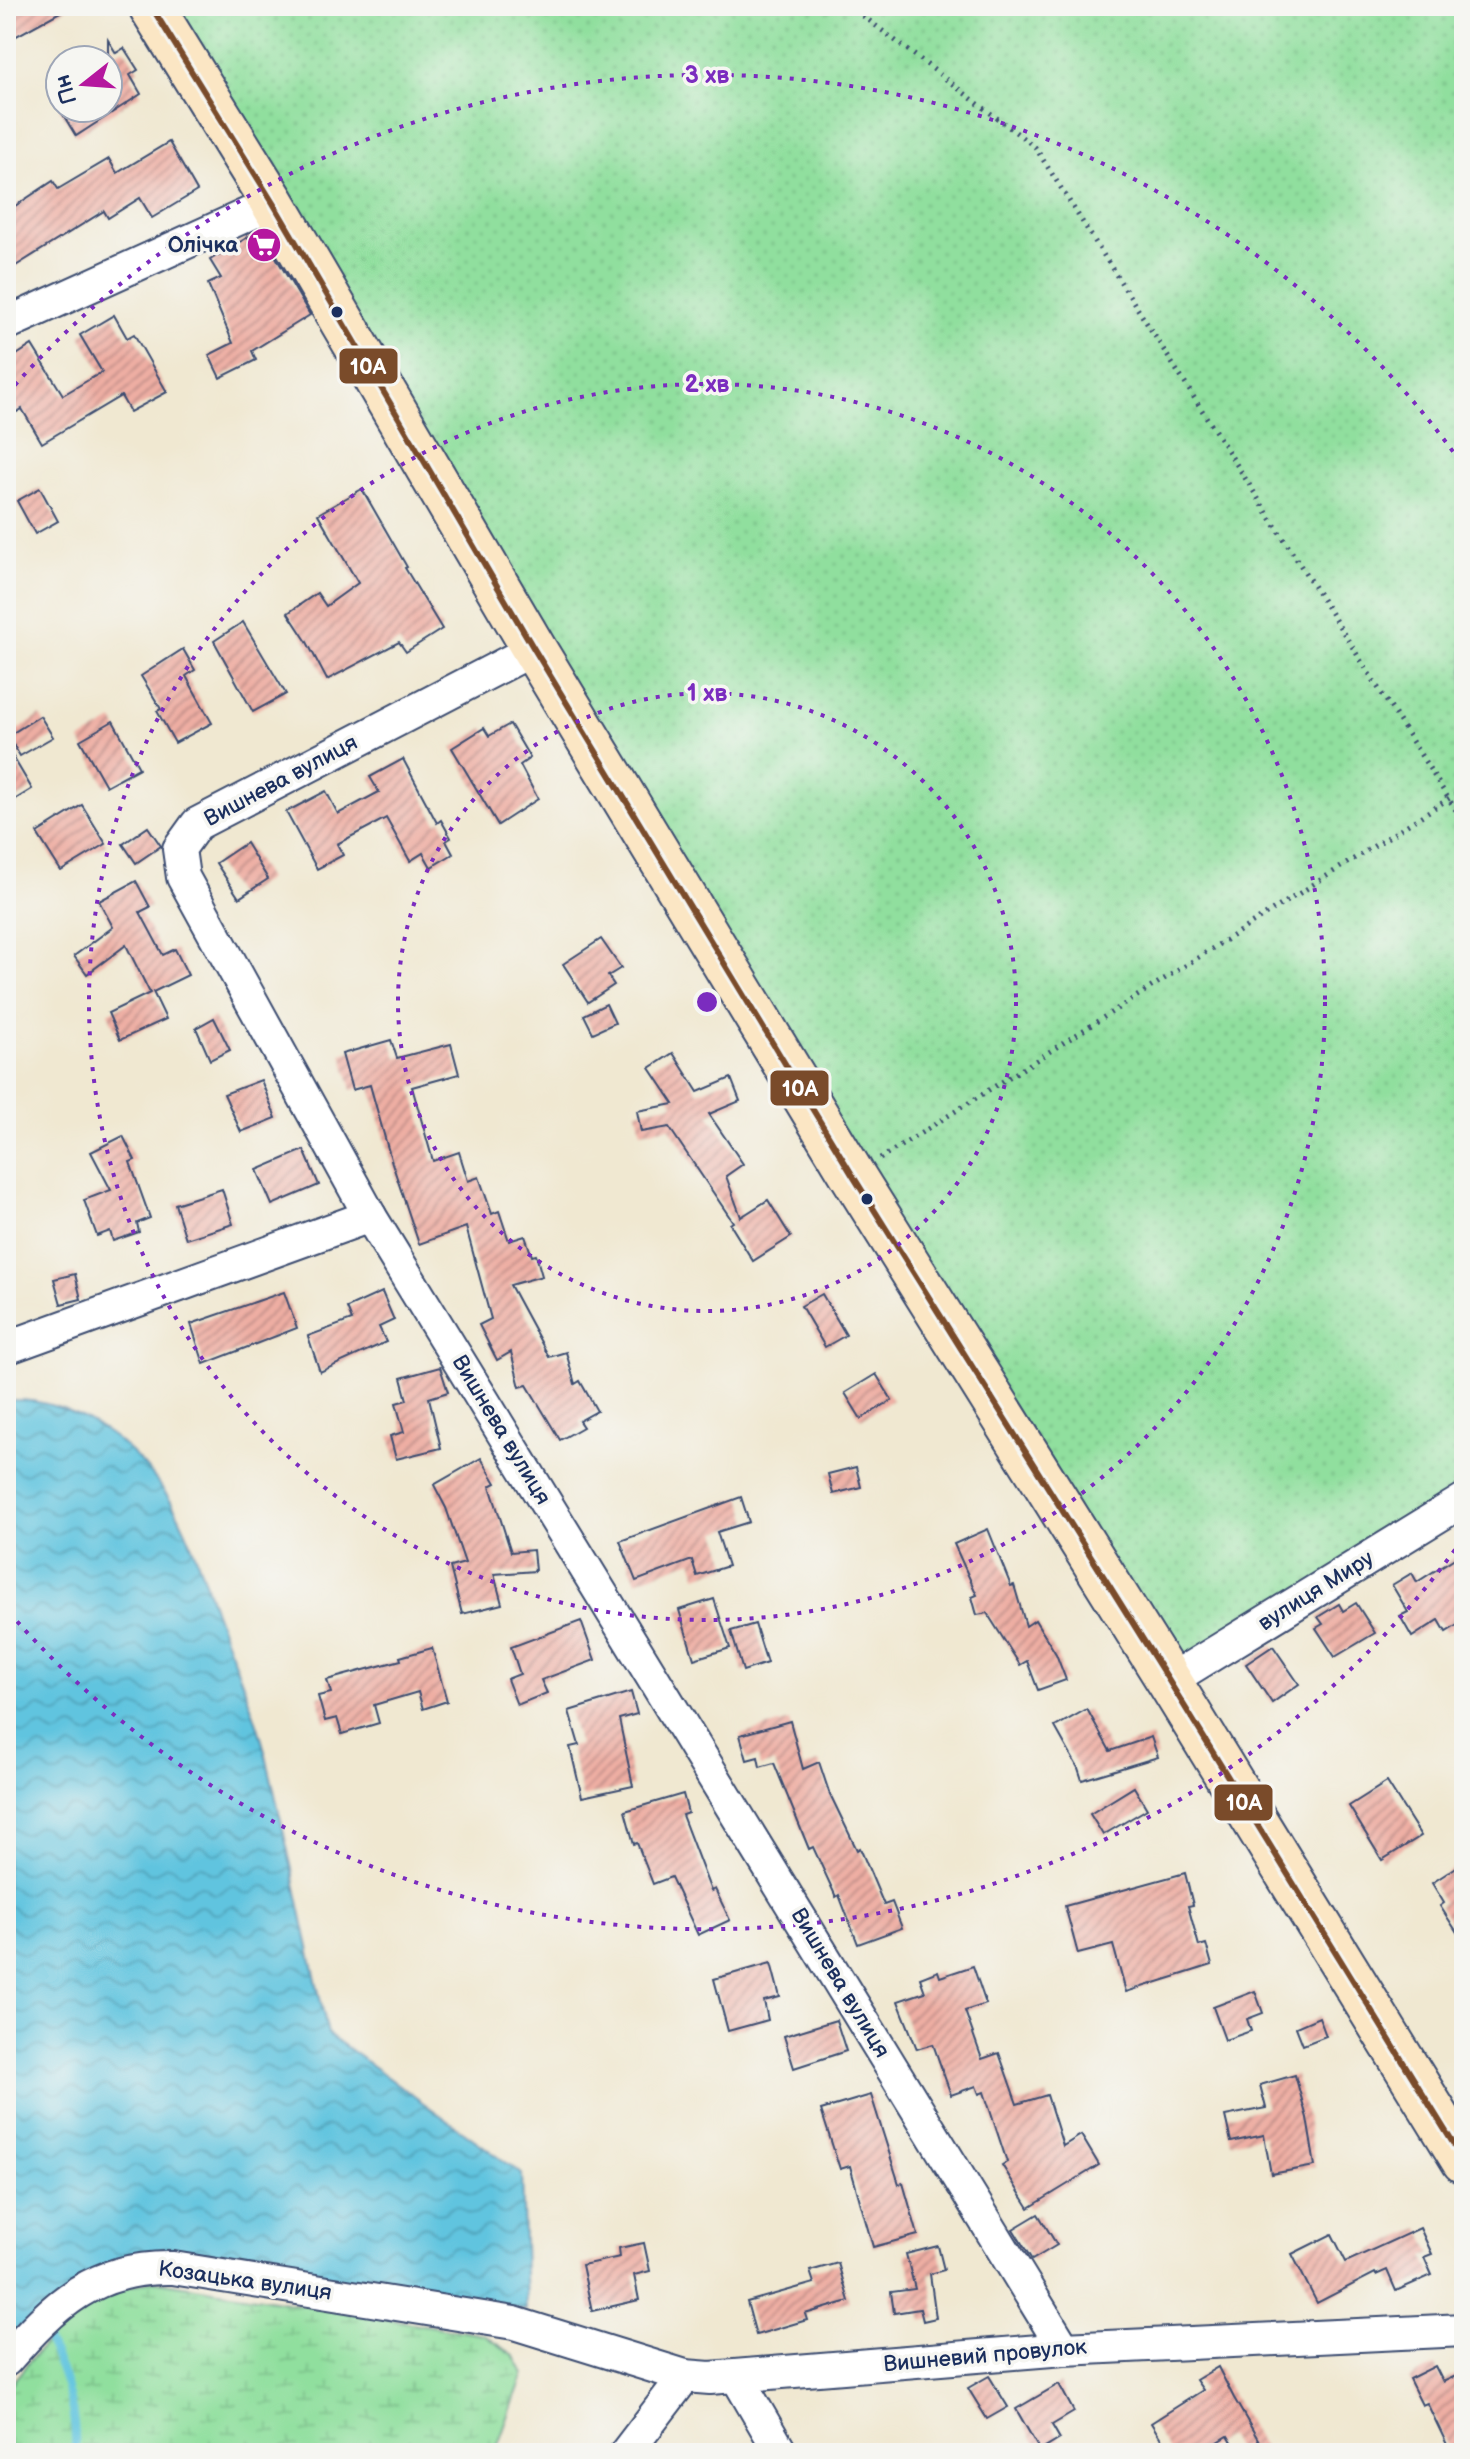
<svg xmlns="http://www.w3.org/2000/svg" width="1470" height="2459" font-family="'Balsamiq Sans',sans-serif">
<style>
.wetland{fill:url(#wetland-marsh);stroke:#56877e;stroke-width:2}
.park{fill:url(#park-dots);stroke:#56877e;stroke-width:2}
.water{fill:url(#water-waves);stroke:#3e7a9e;stroke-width:2}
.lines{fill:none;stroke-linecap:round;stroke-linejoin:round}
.stream{stroke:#61c4df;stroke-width:8}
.building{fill:url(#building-hatch)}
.street-casing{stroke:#3b4b6f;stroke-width:36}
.secondary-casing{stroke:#3b4b6f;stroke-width:48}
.path{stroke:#3b4b6f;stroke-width:5;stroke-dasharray:2 6;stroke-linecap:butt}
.street{stroke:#fff;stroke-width:32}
.secondary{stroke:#fbe6c4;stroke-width:44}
.bus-1-casing{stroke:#f6f6f2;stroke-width:12}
.bus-1{stroke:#7a4b2a;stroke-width:6}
.ring{fill:none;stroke:#7b2cbf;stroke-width:4;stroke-dasharray:4 8}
.bus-dot{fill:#1b2f5e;stroke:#f6f6f2;stroke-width:3}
.labels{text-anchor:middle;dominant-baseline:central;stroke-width:7;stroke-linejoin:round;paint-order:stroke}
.poi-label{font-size:22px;font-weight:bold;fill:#1b2f5e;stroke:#f6f6f2;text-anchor:end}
.street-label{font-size:22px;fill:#1b2f5e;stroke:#f6f6f2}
.centre{fill:#7b2cbf;stroke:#f6f6f2;stroke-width:4}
.ring-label{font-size:24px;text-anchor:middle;font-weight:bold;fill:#7b2cbf;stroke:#f6f6f2;stroke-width:7;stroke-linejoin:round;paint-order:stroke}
.line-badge{stroke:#f6f6f2;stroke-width:3}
.badge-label{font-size:22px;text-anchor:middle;font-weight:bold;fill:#fff}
</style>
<defs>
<pattern id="wetland-marsh" width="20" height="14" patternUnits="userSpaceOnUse" patternTransform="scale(2)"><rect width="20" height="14" fill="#90df9e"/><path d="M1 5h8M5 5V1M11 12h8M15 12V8" fill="none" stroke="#7cc08a"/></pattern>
<pattern id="park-dots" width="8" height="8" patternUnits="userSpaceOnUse" patternTransform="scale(2)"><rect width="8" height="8" fill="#90df9e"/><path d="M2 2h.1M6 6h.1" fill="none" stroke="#7cc08a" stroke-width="1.8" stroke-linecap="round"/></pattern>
<pattern id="water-waves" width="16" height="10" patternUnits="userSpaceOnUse" patternTransform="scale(2)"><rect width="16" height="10" fill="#61c4df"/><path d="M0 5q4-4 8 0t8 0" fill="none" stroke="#4fa0b8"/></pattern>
<pattern id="building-hatch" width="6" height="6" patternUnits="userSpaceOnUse" patternTransform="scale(2)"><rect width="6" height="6" fill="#eeaea3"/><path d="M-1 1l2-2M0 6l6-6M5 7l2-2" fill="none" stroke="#c08e88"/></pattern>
</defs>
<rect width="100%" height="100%" fill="#f6f6f2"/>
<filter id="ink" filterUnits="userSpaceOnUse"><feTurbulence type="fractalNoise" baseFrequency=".0125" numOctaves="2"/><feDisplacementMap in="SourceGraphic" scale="16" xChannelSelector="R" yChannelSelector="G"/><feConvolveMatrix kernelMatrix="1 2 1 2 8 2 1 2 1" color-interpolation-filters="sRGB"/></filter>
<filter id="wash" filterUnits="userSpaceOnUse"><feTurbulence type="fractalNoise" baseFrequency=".006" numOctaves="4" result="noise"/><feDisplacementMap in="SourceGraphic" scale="32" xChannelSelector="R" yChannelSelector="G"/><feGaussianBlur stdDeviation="1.8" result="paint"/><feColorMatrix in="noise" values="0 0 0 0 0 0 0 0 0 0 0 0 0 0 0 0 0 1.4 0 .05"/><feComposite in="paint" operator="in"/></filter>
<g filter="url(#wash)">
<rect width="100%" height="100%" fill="#f0e8d1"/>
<!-- wetland -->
<path class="wetland" d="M153 2280 484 2335 514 2355 524 2373 495 2453H6V2390L47 2340 88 2306 115 2291Z"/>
<!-- park -->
<path class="park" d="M150 6H1464V1496L1169 1681Z"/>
<!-- water -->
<path class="water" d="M12 1400C66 1399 119 1434 152 1475 185 1514 199 1565 215 1612 231 1655 251 1699 263 1744 287 1840 306 1937 328 2034L522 2174 526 2310 143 2256 6 2339V1403Z"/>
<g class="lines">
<!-- stream -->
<path class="stream" d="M47 2340C66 2376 77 2412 75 2453"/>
</g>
<g id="blocks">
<!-- building -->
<g class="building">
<path d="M6 6H71L13 38 6 25Z"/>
<path d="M108 40 116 53 124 48 138 70 130 75 141 94 76 136 59 108H108Z"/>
<path d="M169 142 197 191 152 218 140 198 108 218 104 211 6 272V212L53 181 58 189 109 159 117 173Z"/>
<path d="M260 230 310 315 252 351 256 360 220 378 209 355 233 343 208 284 221 278 210 260Z"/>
<path d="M114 315 127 338 134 334 167 392 130 412 121 396 42 443 22 409 17 412 6 395V362L32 345 63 395 102 372 80 335Z"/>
<path d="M40 488 58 521 35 534 17 501Z"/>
<path d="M362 489 407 567 405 568 442 629 406 652 399 642 327 680 307 642 288 613 317 593 326 606 358 583 318 514Z"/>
<path d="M243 622 286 694 253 712 214 641Z"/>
<path d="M183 649 195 670 186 676 212 723 175 743 157 711 161 709 141 676Z"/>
<path d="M40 716 53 737 20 756 8 736Z"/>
<path d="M113 721 139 768 106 786 80 740Z"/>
<path d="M510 724 530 758 520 765 538 799 498 825 452 748 484 728 489 736Z"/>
<path d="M6 745 32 789 6 805Z"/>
<path d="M403 759 437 823 441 820 451 838 446 841 453 854 431 867 423 853 410 861 386 818 337 844 343 855 317 869 286 812 326 791 338 814 379 792 370 777Z"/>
<path d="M82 805 106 844 61 871 37 833Z"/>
<path d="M148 827 161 846 136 863 123 844Z"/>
<path d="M246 843 268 879 239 898 216 863Z"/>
<path d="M136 881 150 907 140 912 163 955 175 949 188 975 153 992 166 1019 120 1040 108 1013 150 993 126 945 87 974 74 956 113 927 99 901Z"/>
<path d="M601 939 621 968 608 976 614 985 588 1002 563 964Z"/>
<path d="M606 1004 615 1023 593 1033 584 1015Z"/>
<path d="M214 1018 230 1050 210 1060 196 1028Z"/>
<path d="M391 1040 397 1058 451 1044 459 1074 412 1087 433 1161 459 1152 468 1181 479 1177 492 1214 499 1211 509 1241 525 1236 532 1256 536 1255 542 1276 510 1285 549 1357 566 1352 575 1384 580 1381 597 1411 579 1421 583 1427 560 1440 527 1385 520 1387 511 1352 497 1360 479 1325 491 1319 466 1227 419 1244 392 1163 370 1085 352 1090 342 1054Z"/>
<path d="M673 1053 698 1092 731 1078 740 1101 709 1114 743 1164 726 1176 741 1217 768 1200 791 1237 753 1261 730 1224 733 1222 669 1127 641 1132 637 1111 674 1104 650 1068Z"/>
<path d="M261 1080 276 1118 241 1132 224 1094Z"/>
<path d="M123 1136 135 1160 130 1162 150 1218 137 1223 139 1232 113 1241 110 1231 97 1236 84 1200 111 1190 91 1152Z"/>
<path d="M304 1150 319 1185 272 1205 257 1170Z"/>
<path d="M222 1189 233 1224 186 1239 175 1204Z"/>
<path d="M75 1274 81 1299 61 1304 54 1279Z"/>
<path d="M284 1292 297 1328 204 1364 191 1324Z"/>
<path d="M382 1292 394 1320 379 1327 386 1342 320 1372 308 1336 352 1320 347 1308Z"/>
<path d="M822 1294 846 1335 825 1347 801 1306Z"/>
<path d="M440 1367 448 1392 429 1398 441 1448 396 1459 390 1436 404 1432 396 1403 407 1400 401 1378Z"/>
<path d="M876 1374 892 1400 861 1419 845 1393Z"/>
<path d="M481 1458 496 1483 490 1486 511 1552 533 1550 535 1571 494 1574 502 1604 462 1614 450 1567 465 1563 446 1508 434 1485Z"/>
<path d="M856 1467 861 1487 833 1494 828 1474Z"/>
<path d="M741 1497 749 1522 717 1532 728 1566 697 1576 692 1560 636 1581 620 1541Z"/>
<path d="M988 1529 1011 1586 1014 1585 1026 1626 1035 1620 1056 1654 1066 1680 1038 1690 1027 1661 1020 1665 987 1613 977 1615 972 1597 977 1595 954 1544Z"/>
<path d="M1464 1552V1621L1446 1632 1439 1620 1412 1637 1400 1616 1408 1612 1392 1585 1412 1573 1417 1582Z"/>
<path d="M714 1599 730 1648 694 1659 679 1610Z"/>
<path d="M1356 1603 1375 1633 1335 1657 1316 1628 1323 1624 1318 1617 1339 1604 1343 1611Z"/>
<path d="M581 1621 595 1660 541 1680 547 1693 517 1705 507 1679 520 1674 511 1647Z"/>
<path d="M755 1624 767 1663 743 1671 731 1631Z"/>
<path d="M1273 1646 1299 1684 1272 1703 1246 1664Z"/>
<path d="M432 1648 447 1701 423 1709 418 1692 374 1705 379 1723 342 1734 337 1718 325 1721 318 1696 331 1693 327 1680 401 1660 400 1657Z"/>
<path d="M631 1692 637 1714 619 1719 633 1786 582 1797 570 1747 579 1745 569 1711Z"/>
<path d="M1087 1709 1110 1751 1151 1737 1158 1757 1082 1780 1078 1768 1055 1727Z"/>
<path d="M790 1721 803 1769 819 1762 829 1792 857 1850 860 1848 884 1905 892 1902 902 1928 858 1944 839 1895 836 1897 813 1847 809 1849 774 1763 760 1767 758 1757 747 1760 740 1735Z"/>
<path d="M1387 1782 1421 1836 1382 1860 1349 1806Z"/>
<path d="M1134 1787 1147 1809 1103 1835 1090 1814Z"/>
<path d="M683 1794 688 1813 682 1815 711 1891 715 1889 730 1920 698 1935 671 1877 653 1884 637 1843 634 1844 625 1811Z"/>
<path d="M1464 1862V1943L1440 1906 1444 1903 1432 1883Z"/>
<path d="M1185 1873 1193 1905 1188 1906 1199 1946 1206 1944 1212 1965 1126 1992 1113 1945 1078 1954 1065 1906Z"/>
<path d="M771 1963 780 1997 764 2001 768 2020 728 2031 714 1979Z"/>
<path d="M973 1966 986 2004 965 2011 982 2059 999 2053 1017 2104 1047 2095 1063 2146 1081 2135 1099 2165 1029 2208 1002 2165 1007 2162 984 2092 979 2094 976 2086 951 2095 933 2044 917 2049 898 2001 925 1992 920 1978 938 1971 940 1977Z"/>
<path d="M1255 1991 1263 2013 1247 2019 1251 2031 1225 2040 1213 2007Z"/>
<path d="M1319 2017 1326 2036 1303 2045 1296 2027Z"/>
<path d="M836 2020 846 2051 794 2068 784 2036Z"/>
<path d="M1295 2075 1307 2118 1315 2166 1271 2174 1264 2135 1231 2142 1225 2116 1266 2108 1260 2085Z"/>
<path d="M871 2095 899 2184 903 2183 918 2235 873 2247 850 2166 840 2169 821 2110Z"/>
<path d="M1038 2214 1057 2245 1032 2260 1013 2229Z"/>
<path d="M1420 2228 1432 2254 1424 2257 1432 2275 1396 2291 1387 2270 1376 2275 1375 2273 1317 2303 1292 2254 1332 2234 1346 2262Z"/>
<path d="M644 2243 650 2271 634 2275 639 2300 592 2311 582 2265 620 2257 619 2248Z"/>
<path d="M938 2246 944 2270 930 2274 936 2318 923 2321 920 2309 894 2313 891 2292 915 2289 906 2254Z"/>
<path d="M838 2263 849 2301 805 2314 807 2320 756 2335 747 2302 814 2283 810 2271Z"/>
<path d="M1435 2366 1443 2382 1464 2372V2453H1451L1427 2403 1422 2405 1409 2379Z"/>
<path d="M1218 2367 1234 2398 1266 2453H1238L1228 2436 1200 2453H1170L1151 2423 1203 2390 1196 2380Z"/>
<path d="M989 2376 1008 2407 987 2419 968 2388Z"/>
<path d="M1059 2384 1074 2412 1052 2425 1060 2439 1040 2451 1016 2409Z"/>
</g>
</g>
</g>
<g filter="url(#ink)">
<use href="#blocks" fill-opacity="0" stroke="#3b4b6f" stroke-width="2"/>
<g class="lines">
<!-- street casing -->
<g class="street-casing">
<g id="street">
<path d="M6 324 273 203"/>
<path d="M534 649 197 824 179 849 183 877 370 1216 1064 2349"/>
<path d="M6 1348 370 1216"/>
<path d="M1169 1681 1464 1500"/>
<path d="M6 2360C55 2304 95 2266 173 2268L514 2323 685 2376 710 2378 1064 2349 1464 2330"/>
<path d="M737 2377 781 2453"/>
<path d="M626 2453 685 2376"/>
</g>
</g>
<!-- secondary casing -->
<g class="secondary-casing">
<path id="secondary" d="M151 6 273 203 534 649 853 1176 1169 1681 1464 2161"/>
</g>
<!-- path -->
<g class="path">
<path d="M850 6 1035 147 1464 823"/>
<path d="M880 1159 1464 789"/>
</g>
<!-- street -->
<use href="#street" class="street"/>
<!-- secondary -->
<use href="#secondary" class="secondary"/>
<!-- bus-1 casing -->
<g class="bus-1-casing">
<path id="bus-1" d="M151 6 273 203 534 649 853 1176 1169 1681 1464 2161"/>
</g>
<!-- bus-1 -->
<use href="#bus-1" class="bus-1"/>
</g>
</g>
<!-- distance rings -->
<g class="ring">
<circle cx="707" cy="1002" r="309"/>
<circle cx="707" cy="1002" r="618"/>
<path d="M1462 1540A927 927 0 0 1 7 1610M7 394A927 927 0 0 1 1462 464"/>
</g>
<!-- icons -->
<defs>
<g id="supermarket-disc" transform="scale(1.8)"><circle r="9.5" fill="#b5179e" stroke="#f6f6f2"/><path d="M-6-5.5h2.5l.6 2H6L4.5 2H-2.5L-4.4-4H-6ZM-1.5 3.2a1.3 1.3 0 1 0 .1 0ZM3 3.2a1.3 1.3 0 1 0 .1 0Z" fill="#fff"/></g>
</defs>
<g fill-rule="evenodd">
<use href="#supermarket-disc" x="264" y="245"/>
</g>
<!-- markers -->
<g class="bus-dot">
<circle cx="337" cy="312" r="7"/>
<circle cx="867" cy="1199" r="7"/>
</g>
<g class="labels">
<!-- poi labels -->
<g class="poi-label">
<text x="238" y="245">Олічка</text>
</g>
<!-- street labels -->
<g class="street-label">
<text transform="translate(281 781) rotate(-28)">Вишнева вулиця</text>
<text transform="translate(501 1430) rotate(59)">Вишнева вулиця</text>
<text transform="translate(1316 1591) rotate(-32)">вулиця Миру</text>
<text transform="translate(840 1983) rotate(59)">Вишнева вулиця</text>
<text transform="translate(245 2281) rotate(8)">Козацька вулиця</text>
<text transform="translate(985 2356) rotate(-5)">Вишневий провулок</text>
</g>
</g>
<circle cx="707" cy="1002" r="12" class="centre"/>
<g class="ring-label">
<text x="707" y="83">3 хв</text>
<text x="707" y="392">2 хв</text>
<text x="707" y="701">1 хв</text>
</g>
<g class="line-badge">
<rect x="338" y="347" width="61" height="38" rx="8" fill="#7a4b2a"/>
<rect x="769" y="1069" width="61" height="38" rx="8" fill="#7a4b2a"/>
<rect x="1213" y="1783" width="61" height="39" rx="8" fill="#7a4b2a"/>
</g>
<g class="badge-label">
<text x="368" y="374">10А</text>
<text x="800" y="1096">10А</text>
<text x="1244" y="1810">10А</text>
</g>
<!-- margin -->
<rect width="1470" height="2459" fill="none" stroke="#f6f6f2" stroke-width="32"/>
<!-- north arrow -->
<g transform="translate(84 84) rotate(253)"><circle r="38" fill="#f6f6f2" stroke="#9ea6b7" stroke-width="2"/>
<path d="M0-6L14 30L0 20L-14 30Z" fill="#b5179e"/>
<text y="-12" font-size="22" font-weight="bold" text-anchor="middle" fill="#1b2f5e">Пн</text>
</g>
</svg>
